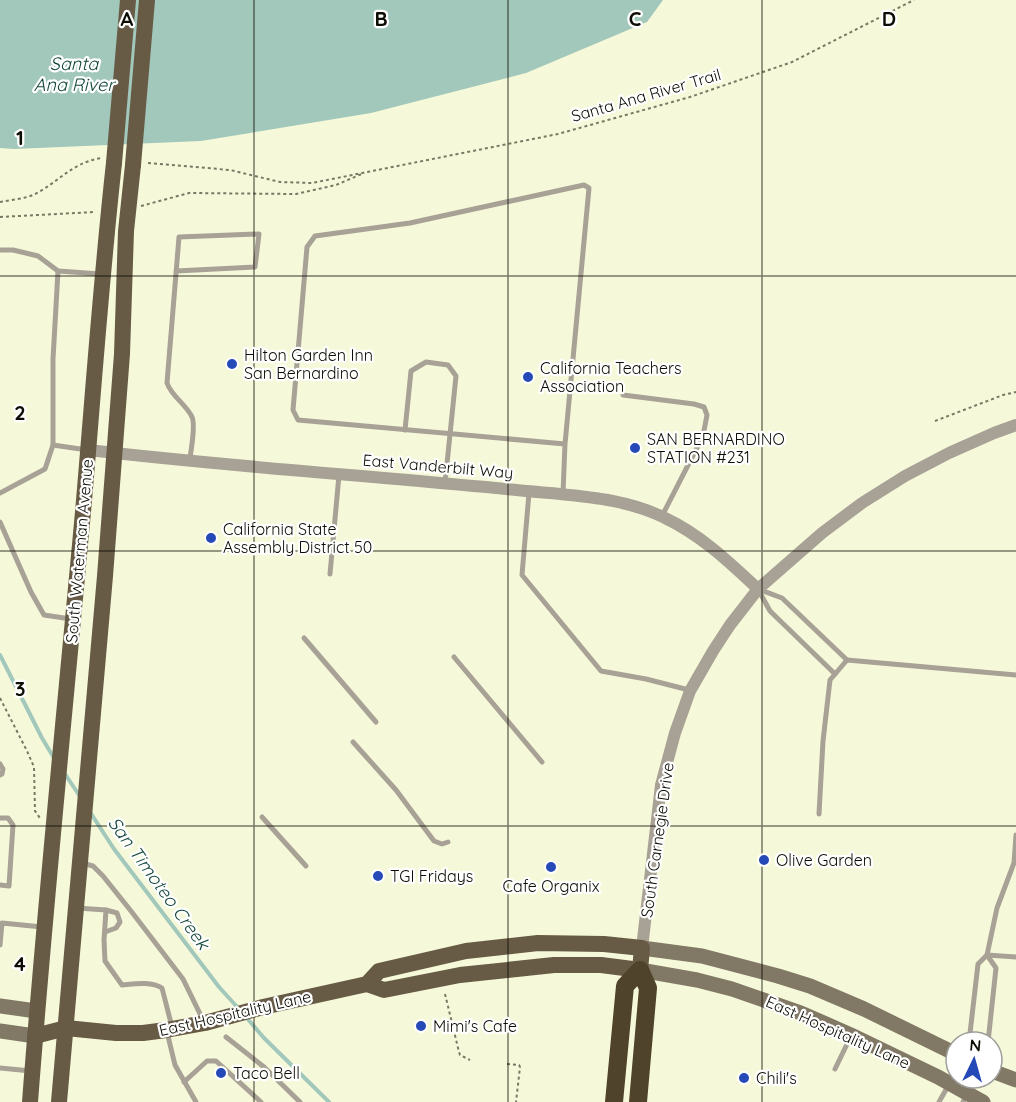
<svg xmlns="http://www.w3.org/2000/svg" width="1016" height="1102" font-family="Quicksand,sans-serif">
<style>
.water{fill:#a2c7bb}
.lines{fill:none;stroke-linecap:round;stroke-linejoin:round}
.stream{stroke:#a2c7bb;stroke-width:4}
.path{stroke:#777965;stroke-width:2;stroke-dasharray:3 3;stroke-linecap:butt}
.service{stroke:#a8a195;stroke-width:5}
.tertiary{stroke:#a8a195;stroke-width:12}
.secondary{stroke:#827866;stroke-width:15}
.primary{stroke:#675b46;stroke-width:16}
.motorway{stroke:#50432b;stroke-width:18}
.primary-bridge{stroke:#675b46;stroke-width:16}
.grid{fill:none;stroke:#0d0d04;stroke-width:1.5;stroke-opacity:0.55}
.poi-dot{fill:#254ab8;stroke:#fff;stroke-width:2}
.labels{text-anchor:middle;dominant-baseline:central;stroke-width:4.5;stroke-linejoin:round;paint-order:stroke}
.street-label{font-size:16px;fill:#0d0d04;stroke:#fff}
.poi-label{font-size:16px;fill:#0d0d04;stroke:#fff;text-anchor:start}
.water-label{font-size:18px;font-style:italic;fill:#13473a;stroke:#fff}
.grid-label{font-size:20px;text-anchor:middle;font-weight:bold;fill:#0d0d04;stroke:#fff;stroke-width:4.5;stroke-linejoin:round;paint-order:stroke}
</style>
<rect width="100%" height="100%" fill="#f6f9d9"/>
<!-- water -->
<path class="water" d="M0 0H663L647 22 526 73 371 113 201 141 14 149 0 148Z"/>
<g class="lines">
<!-- stream -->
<g class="stream">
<path d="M0 655 42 738 54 758"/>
<path d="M65 774 81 798"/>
<path d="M90 812 114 849 219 987 239 1009"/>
<path d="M246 1017 264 1038 329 1102"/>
</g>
<!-- path -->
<g class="path">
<path d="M148 163 230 170 280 182 312 183 558 134 690 97 792 62 914 0"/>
<path d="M0 202C11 200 23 199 33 195 58 183 71 163 101 158"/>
<path d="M141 206 189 193 296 194 336 185 364 173"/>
<path d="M0 217 95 212"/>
<path d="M935 421 1003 395 1016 392"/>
<path d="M0 698 27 751 34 767 35 811 40 818"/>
<path d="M445 994 459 1052 460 1055 470 1060"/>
<path d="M507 1064 519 1065 520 1067 516 1102"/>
</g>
<!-- service -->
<g class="service">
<path d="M0 250H13L38 256 58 271 53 359V445L45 469 0 493"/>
<path d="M58 271 101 274"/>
<path d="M176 271 255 267 259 234 179 237 167 383C172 397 186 404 192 417 196 426 191 448 190 459"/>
<path d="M623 395 694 404 704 407 707 415 703 436 662 516"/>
<path d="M405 430 411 371 426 362 448 365 456 376 445 483"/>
<path d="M53 445 87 450"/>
<path d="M529 493 522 575 601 671 646 679 689 690"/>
<path d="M563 493 565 444 589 188 584 185 410 223 315 236 307 247 293 410 298 420 565 444"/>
<path d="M0 522 31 592 44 615 71 619"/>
<path d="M330 574 339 475"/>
<path d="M758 589 782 598 847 660"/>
<path d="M759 591 770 611 835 674"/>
<path d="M304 638 376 722"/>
<path d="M454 657 542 762"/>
<path d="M353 742 396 790 434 841 442 844 448 842"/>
<path d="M0 764 3 769 2 774 0 775"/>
<path d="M819 814 823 741 830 680 847 660 1016 675"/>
<path d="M262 817 306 866"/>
<path d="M0 818H8L13 825 9 886 0 885"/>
<path d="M82 863 93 866 103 876 131 911 183 979 204 1022"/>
<path d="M77 908 106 910 104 940 105 961 122 985C134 984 151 981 162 988L172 1027"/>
<path d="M105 932 116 928 120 922 117 913 106 910"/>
<path d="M0 945 2 923 42 927"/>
<path d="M987 955 996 968 988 1042"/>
<path d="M987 955 1016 957"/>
<path d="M167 1032 175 1065 196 1102"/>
<path d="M226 1037 264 1067 300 1102"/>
<path d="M969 1042 978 964 987 955 997 908 1014 863 1016 835"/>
<path d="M0 1068 31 1071"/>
<path d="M835 1069 850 1038"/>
<path d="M184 1082 207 1061H216L261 1102"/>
<path d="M939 1102 956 1072"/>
<path d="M963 1102 974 1078"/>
</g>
<!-- tertiary -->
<g class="tertiary">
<path d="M88 450C216 465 345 474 473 486 499 488 524 491 550 493 589 497 629 500 665 518 701 535 729 562 758 589"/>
<path d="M642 948 661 785 675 733 690 691 713 651 730 625 758 589 822 533 862 503 905 476 949 453 994 433 1016 425"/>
</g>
<!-- secondary -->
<g class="secondary">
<path d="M642 948 702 956 778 976 810 986 864 1009 956 1054"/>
<path d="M640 970 697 980 732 989 801 1013 851 1035 938 1077 983 1102"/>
<path d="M0 1006 36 1011"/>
<path d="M0 1031 35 1036"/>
<path d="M992 1071 1016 1080"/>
</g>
<!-- primary -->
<g class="primary">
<path d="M35 1036 66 1028 116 1033H143L166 1030 205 1023 263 1007 367 984 384 990 460 975 554 965H601L640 970 642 948 604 944 538 943 466 951 379 971 367 984"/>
<path d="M30 1102C45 905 65 709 83 512 93 396 101 280 114 163"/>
<path d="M59 1102 105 576 122 354 126 231 133 165"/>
</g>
<!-- motorway -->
<path class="motorway" d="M614 1102 625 986 640 970 648 988 638 1102"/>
<!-- primary-bridge -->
<g class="primary-bridge">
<path d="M114 163 128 0"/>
<path d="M133 165 147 0"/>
</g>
</g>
<!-- grid -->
<path class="grid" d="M254 0V1102M508 0V1102M762 0V1102M0 276H1016M0 551H1016M0 826H1016"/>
<!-- markers -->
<g class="poi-dot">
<circle cx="232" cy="364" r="6"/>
<circle cx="528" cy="377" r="6"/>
<circle cx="635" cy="448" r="6"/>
<circle cx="211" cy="538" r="6"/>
<circle cx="764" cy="860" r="6"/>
<circle cx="551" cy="867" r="6"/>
<circle cx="378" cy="876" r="6"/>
<circle cx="421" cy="1026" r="6"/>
<circle cx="221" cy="1073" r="6"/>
<circle cx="744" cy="1078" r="6"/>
</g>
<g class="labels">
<!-- street labels -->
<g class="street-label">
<text transform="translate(646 95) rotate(-16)">Santa Ana River Trail</text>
<text transform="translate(438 466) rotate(5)">East Vanderbilt Way</text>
<text transform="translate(79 551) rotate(-85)">South Waterman Avenue</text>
<text transform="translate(657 840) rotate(-82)">South Carnegie Drive</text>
<text transform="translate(235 1013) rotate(-13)">East Hospitality Lane</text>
<text transform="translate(838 1032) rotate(24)">East Hospitality Lane</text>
</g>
<!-- poi labels -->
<g class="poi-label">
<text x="244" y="355">Hilton Garden Inn<tspan x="244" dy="18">San Bernardino</tspan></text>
<text x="540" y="368">California Teachers<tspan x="540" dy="18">Association</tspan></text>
<text x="647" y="439">SAN BERNARDINO<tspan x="647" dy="18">STATION #231</tspan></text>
<text x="223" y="529">California State<tspan x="223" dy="18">Assembly District 50</tspan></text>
<text x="776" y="860">Olive Garden</text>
<text x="390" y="876">TGI Fridays</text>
<text x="551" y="886" text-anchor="middle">Cafe Organix</text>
<text x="433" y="1026">Mimi's Cafe</text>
<text x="233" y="1073">Taco Bell</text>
<text x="756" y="1078">Chili's</text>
</g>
<!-- water labels -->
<g class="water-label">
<text x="74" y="63">Santa<tspan x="74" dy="21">Ana River</tspan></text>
<text transform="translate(159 883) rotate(54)">San Timoteo Creek</text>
</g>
</g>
<g class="grid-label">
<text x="127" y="26">A</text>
<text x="381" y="26">B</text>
<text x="635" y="26">C</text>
<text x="889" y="26">D</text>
<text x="20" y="145">1</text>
<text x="20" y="420">2</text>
<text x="20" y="696">3</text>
<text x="20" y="971">4</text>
</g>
<!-- north arrow -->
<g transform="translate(974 1060) rotate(5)"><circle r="28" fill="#ffffff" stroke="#9e9e9b" stroke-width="1.5"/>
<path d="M0-4.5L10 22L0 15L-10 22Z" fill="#254ab8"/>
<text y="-9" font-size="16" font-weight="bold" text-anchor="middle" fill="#0d0d04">N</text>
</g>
</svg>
